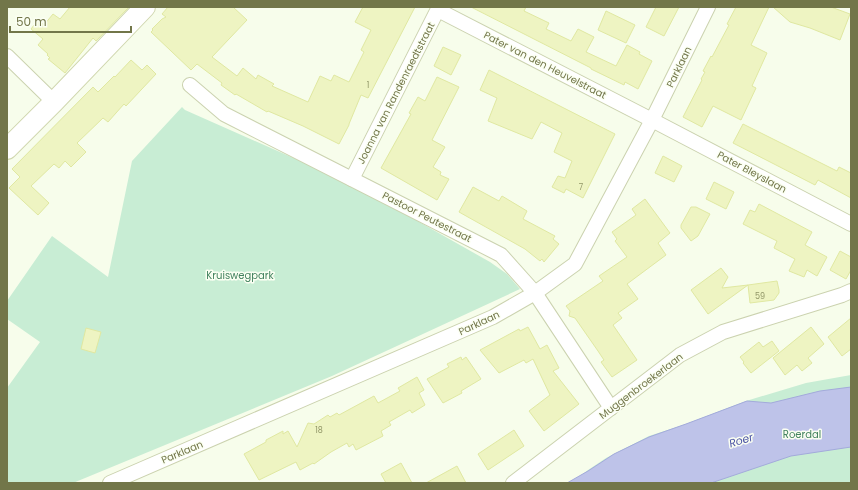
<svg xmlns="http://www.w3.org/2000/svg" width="858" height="490" font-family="Poppins,sans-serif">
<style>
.green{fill:#c8edd4}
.water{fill:#bec3e9;stroke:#a3aadb}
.building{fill:#eef4c2;stroke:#e0e8a1}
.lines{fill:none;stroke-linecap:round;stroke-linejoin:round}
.street-casing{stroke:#cbd2af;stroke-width:16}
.secondary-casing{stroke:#d0d7af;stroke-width:22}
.street{stroke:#fff;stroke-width:14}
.secondary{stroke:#fff;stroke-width:20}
.labels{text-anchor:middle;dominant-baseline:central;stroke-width:3;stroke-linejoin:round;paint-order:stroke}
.number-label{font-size:8px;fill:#919667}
.street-label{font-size:10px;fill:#727649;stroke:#fbfff3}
.park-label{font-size:10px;fill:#42825e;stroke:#fbfff3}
.water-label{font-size:11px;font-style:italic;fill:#4d56a5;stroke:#fbfff3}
</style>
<rect width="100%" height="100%" fill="#f7fdeb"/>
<!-- green -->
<g class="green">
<path d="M182 107 185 110 352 184 490 262 507 274 520 289 332 376 73 483H7V388L40 342 7 319V301L52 236 108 277 132 161Z"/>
<path d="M851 375V483H571L588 470 606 458 649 436 686 424 746 401 806 383Z"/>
</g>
<!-- water -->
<path class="water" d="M851 387V447L791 456 711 483H567L588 471 614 454 649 437 686 424 747 401 771 403 820 391Z"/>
<!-- building -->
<g class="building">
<path d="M70 7H129L96 41 93 38 65 73 48 59 50 58 47 55 48 54 38 45 43 39 31 29 38 20 44 25 53 14 60 19Z"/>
<path d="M168 7H233L247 20 212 57 237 76 243 68 256 79 258 75 274 84 272 86 308 102 320 76 331 81 334 75 349 82 364 52 361 50 371 30 355 22 363 7H415L368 98 361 95 349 124V125L339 144 303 126 268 111 267 112 236 94 235 95 221 85 222 83 197 64 191 70 151 32 153 30 152 29 162 19 166 17 162 14Z"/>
<path d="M471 7H526L524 11 549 23 546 29 571 41 578 29 594 37 586 52 616 66 627 45 640 52 639 54 652 61 638 89 625 82 624 85 591 69V68Z"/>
<path d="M656 7H679L664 36 646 27Z"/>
<path d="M736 7H769L751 45 767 53 752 86 756 88 741 120 713 106 702 127 683 117 702 80 701 79 705 72 703 71 711 56 712 57 729 25 727 24Z"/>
<path d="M773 7H831L850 14 840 40 810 28 790 22Z"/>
<path d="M606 11 635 25 626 43 598 30Z"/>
<path d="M443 47 461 55 451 75 434 66Z"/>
<path d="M131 60 142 70 147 65 156 74 126 106 124 104 108 122 103 118 77 143 86 152 71 167 65 161 59 168 54 164 31 186 49 203 38 215 9 188 20 177 12 169 93 87 98 92 114 76 115 77Z"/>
<path d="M489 70 615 134 583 198 566 189 564 193 552 187 558 176 565 178 572 161 554 152 562 133 541 122 532 139 488 121 497 98 480 90Z"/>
<path d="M437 77 459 87 432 140 445 147 433 167 441 172 440 175 449 179 437 200 381 168 411 114 409 113 418 97 425 101Z"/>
<path d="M743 124 837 171 839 167 851 173V198L818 180 815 185 733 143Z"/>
<path d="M663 156 682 166 674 182 655 173Z"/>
<path d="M714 182 734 192 726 209 706 199Z"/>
<path d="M473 187 499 201 502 196 527 211 523 219 555 236 553 239 559 244 544 262 542 259 540 261 525 249 459 212Z"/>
<path d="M645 199 670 233 658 243 666 255 627 284 638 299 618 313 622 318 613 325 637 360 612 377 601 362 604 360 598 351 575 318 569 316 570 311 566 306 603 281 599 276 627 257 615 241 617 239 612 232 636 215 632 209Z"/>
<path d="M759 204 812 232 805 245 827 257 817 276 807 270 804 277 789 271 795 259 774 248 777 241 743 224 750 210 755 212Z"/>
<path d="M691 207H696L710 214 698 236 691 241 681 228V225Z"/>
<path d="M840 251 851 257V270L846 279 830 270Z"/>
<path d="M721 268 728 277 722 288 748 285 708 314 691 290Z"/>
<path d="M777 281 779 290V293L774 300 750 303 748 285Z"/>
<path d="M851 318V349L842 356 828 337Z"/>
<path d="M528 327 540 349 547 345 559 368 553 371 579 404 544 431 529 411 550 395 533 359 526 363 524 360 499 373 480 350 519 329 520 331Z"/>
<path d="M811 327 824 344 808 358 812 363 802 371 797 365 785 375 773 358Z"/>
<path d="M86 328 101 332 95 353 81 349Z"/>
<path d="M772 341 779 351 751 373 743 363 744 362 740 357 759 342 763 347Z"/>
<path d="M461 357 462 360 466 357 481 379 461 391 462 393 443 403 427 379 449 367 447 364Z"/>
<path d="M417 377 424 390 419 393 425 405 412 413 410 410 389 422 391 425 381 431 383 436 356 450 353 444 349 447 347 443 331 452 314 464 313 463 300 470 296 462 259 480 244 454 266 442V440L283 431V434L288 431 297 447 308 423 314 424 328 415 330 417 337 413 339 415 374 396 378 403 400 391 398 388Z"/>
<path d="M514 430 524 446 488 470 478 454Z"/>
<path d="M401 463 412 483H386L381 474Z"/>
<path d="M457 466 466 483H426Z"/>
</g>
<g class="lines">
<!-- street casing -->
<g class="street-casing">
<g id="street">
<path d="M438 10 652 120 851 224"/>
<path d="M7 56 54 102"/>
<path d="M190 85 224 114 501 255 535 293 611 408"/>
<path d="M352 179 439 7"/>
<path d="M110 483 493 317 535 293 575 264 652 120 708 7"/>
<path d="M513 483 680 355 723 332 842 295 851 291"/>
</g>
</g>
<!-- secondary casing -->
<g class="secondary-casing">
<path id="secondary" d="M7 149 54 102 145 7"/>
</g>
<!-- street -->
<use href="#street" class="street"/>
<!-- secondary -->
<use href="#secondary" class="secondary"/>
</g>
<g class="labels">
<!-- number labels -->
<g class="number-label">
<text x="368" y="85">1</text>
<text x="581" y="187">7</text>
<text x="760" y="296">59</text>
<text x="319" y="430">18</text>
</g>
<!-- street labels -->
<g class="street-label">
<text transform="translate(545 65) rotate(27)">Pater van den Heuvelstraat</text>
<text transform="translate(679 67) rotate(-64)">Parklaan</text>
<text transform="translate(396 93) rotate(-63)">Joanna van Randenraedtstraat</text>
<text transform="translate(752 172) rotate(28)">Pater Bleyslaan</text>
<text transform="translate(427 217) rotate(27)">Pastoor Peutestraat</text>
<text transform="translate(479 323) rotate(-25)">Parklaan</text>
<text transform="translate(641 386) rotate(-37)">Muggenbroekerlaan</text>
<text transform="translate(182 452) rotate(-23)">Parklaan</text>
</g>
<!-- park labels -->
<g class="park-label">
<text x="240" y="275">Kruiswegpark</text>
<text x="802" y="434">Roerdal</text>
</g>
<!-- water labels -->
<g class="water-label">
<text transform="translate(741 440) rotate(-17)">Roer</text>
</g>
</g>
<!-- border -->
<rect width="858" height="490" fill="none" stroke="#727649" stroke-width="16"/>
<!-- scale -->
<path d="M10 26v6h121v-6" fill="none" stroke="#727649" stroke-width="2"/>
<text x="16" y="26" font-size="12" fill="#727649" stroke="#fbfff3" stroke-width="3" paint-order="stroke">50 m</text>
</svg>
